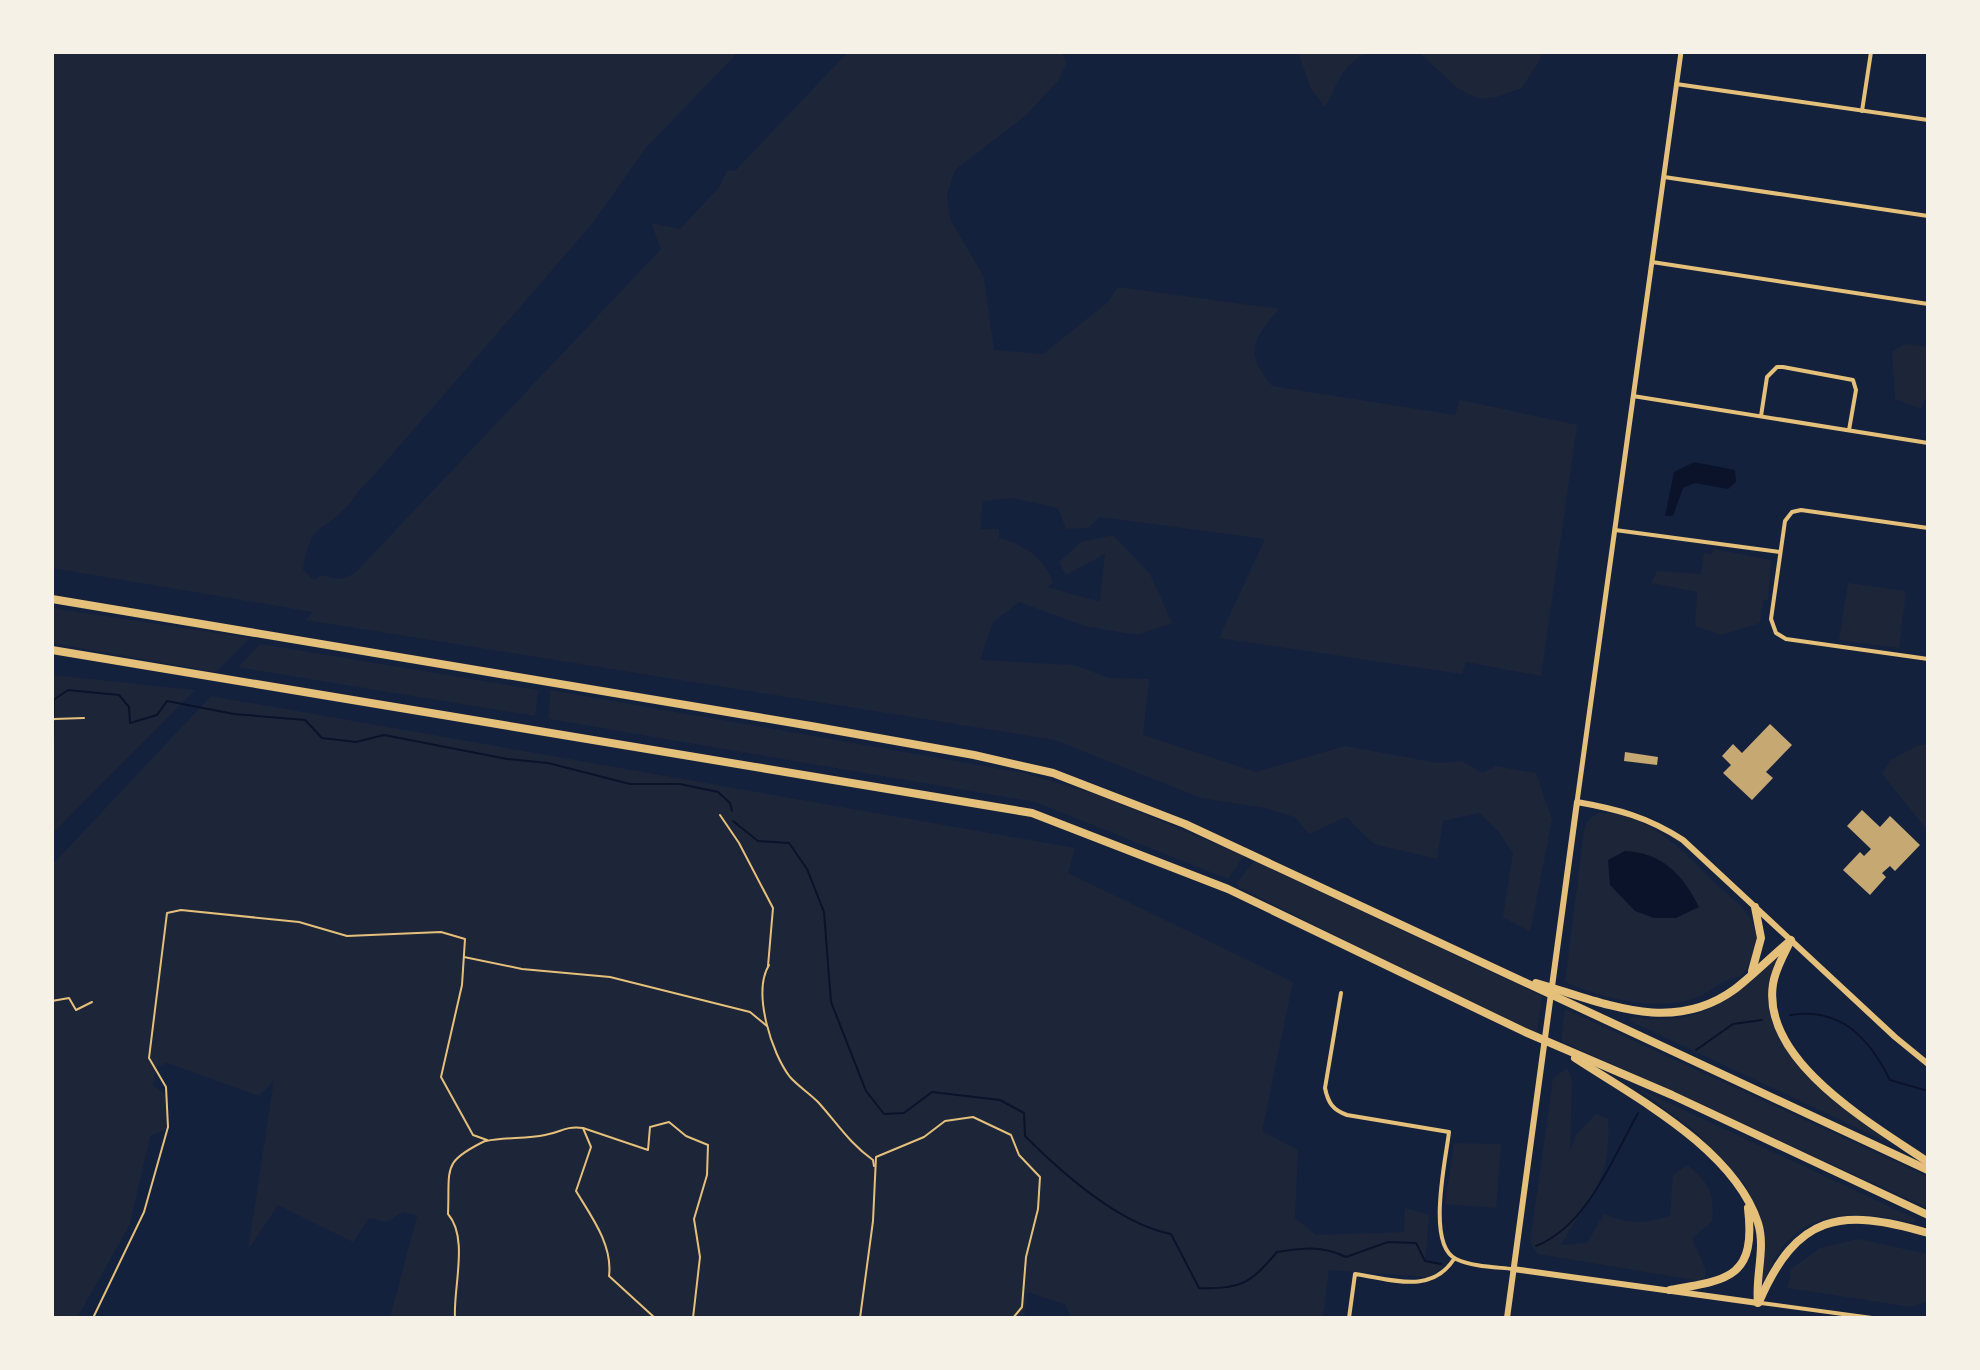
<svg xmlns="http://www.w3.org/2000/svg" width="1980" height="1370" font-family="Montserrat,sans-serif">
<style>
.green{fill:#1d2539}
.water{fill:#0b132b}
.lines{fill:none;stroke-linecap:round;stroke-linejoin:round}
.stream{stroke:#0b132b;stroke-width:2}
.building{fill:#c6a872}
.path{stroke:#e5c07b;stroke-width:2}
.minor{stroke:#e5c07b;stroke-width:4}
.tertiary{stroke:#e5c07b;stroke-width:5}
.secondary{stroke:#e5c07b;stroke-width:6}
.motorway{stroke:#e5c07b;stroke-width:8}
</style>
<rect width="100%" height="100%" fill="#14213d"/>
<!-- green -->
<g class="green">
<path d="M52 52H738L645 149 592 224 368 482C358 489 356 497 348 505 319 537 312 519 303 570L314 580 322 575C337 580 344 581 357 571L661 249 651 223 680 229 720 186 727 170 735 171 848 52 1062 53 1067 62 1058 81 1025 116 955 170 947 195 950 219 984 277 994 350 1043 354 1107 303 1118 287 1279 309C1252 340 1244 352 1272 386L1455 415 1460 400 1577 425 1541 676 1466 662 1462 674 1219 638 1265 539 1100 517 1088 528 1066 529 1058 508 1013 498 983 501 980 529H999V538C1022 543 1046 559 1053 583L1047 587 1100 602 1105 554 1066 575 1059 562 1081 542 1113 535 1150 574 1172 623 1137 635 1085 626 1019 602 993 622 980 660 1075 665 1109 678 1149 679 1143 735 1256 772 1345 746 1438 763 1462 761 1482 773 1496 766 1536 773 1552 820 1530 932 1503 917 1513 853 1499 832 1479 813 1443 821 1437 859 1374 844 1346 817 1309 834 1295 817 1265 808 1201 798 1055 740 306 620 313 612 52 568Z"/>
<path d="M1298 52H1368C1339 67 1340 81 1325 107L1311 89Z"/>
<path d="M1419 52H1539L1541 58 1522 88 1497 97 1479 99 1457 88Z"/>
<path d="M1905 344 1928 347V392L1921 409 1895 399 1892 352Z"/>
<path d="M1713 549 1771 560 1768 600H1763L1760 623 1721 635 1695 626 1697 592 1651 583 1657 571 1701 574 1704 552 1712 555Z"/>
<path d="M1848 583 1906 591 1899 648 1839 640Z"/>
<path d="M52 608 250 638 216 672 52 643Z"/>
<path d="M260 644 538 690 535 716 238 667Z"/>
<path d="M52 675 195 690 52 834Z"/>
<path d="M550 690 1024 773 1101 796 1244 856 1228 879 1035 802 549 719Z"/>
<path d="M211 696 1075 848 1068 873 1293 982 1262 1131 1298 1150 1295 1218 1316 1235 1404 1232 1405 1208 1429 1215 1425 1261 1444 1267 1429 1277 1329 1270 1323 1318H1070L1066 1305 1028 1292 1024 1318H390L417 1216 403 1212 386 1222 369 1218 353 1242 278 1205 248 1250 274 1080 259 1096 167 1063 156 1067 153 1086 167 1095 170 1128 150 1136 130 1224 77 1318H52V865Z"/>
<path d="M1919 745H1928V831L1882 774 1891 760Z"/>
<path d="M1598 813C1648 811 1685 853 1717 885 1730 897 1748 909 1754 926 1760 942 1752 966 1740 977 1725 977 1711 992 1696 998 1654 1012 1604 998 1565 982L1584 831 1588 820Z"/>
<path d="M1254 861 1542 996 1536 1036 1235 885Z"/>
<path d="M1781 951C1780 964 1767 980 1768 997 1769 1060 1842 1101 1885 1137L1883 1140 1630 1021 1632 1017C1704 1028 1733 998 1781 951Z"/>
<path d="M1565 1009 1928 1177V1208L1561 1041Z"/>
<path d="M1568 1068 1572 1081 1570 1151 1576 1135 1596 1114 1608 1119C1612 1184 1589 1194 1561 1245L1587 1243 1604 1214C1628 1224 1645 1224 1670 1216L1673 1175 1687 1165C1709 1182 1715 1194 1712 1222L1692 1238 1705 1269V1282L1538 1254 1530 1242 1553 1078Z"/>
<path d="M1637 1088 1916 1219 1914 1223C1868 1212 1813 1206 1781 1249 1772 1260 1768 1278 1760 1286L1765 1231 1745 1184 1696 1132Z"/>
<path d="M1454 1143 1501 1144 1496 1208 1445 1204Z"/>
<path d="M1858 1239 1928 1254V1301L1911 1307 1788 1288 1791 1269 1820 1248Z"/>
</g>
<!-- water -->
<g class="water">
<path d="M1694 462 1735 470 1736 482 1728 489 1695 483 1683 488 1673 516H1665L1674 472Z"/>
<path d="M1625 851C1663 853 1682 874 1699 907L1676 918H1654L1635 911 1610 885 1608 860Z"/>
</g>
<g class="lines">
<!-- stream -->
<g class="stream">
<path d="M52 701 68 690 119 695 129 707 130 723 157 715 167 701 234 714 305 720 322 738 356 742 384 735 507 759 548 763 630 784H680L718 792 730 803 732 811"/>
<path d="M53 748 54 701"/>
<path d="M733 821 758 841 789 843 807 869 824 912 831 1002 866 1091 884 1114 904 1113 932 1092 1000 1100 1024 1113 1025 1136C1062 1173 1119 1224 1171 1234L1199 1288C1240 1290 1251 1283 1277 1252 1303 1248 1321 1245 1346 1257L1388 1242 1416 1243 1425 1261 1441 1264"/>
<path d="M1790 1015C1841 1007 1869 1038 1890 1080L1928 1091"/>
<path d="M1696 1050 1733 1024 1762 1020"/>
<path d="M1536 1246C1587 1226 1613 1158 1638 1113"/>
</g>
</g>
<!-- building -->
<g class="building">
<path d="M1770 724 1792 745 1766 772 1773 778 1752 800 1723 773 1731 765 1722 756 1733 744 1742 753Z"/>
<path d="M1625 752 1658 757 1657 765 1624 761Z"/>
<path d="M1862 810 1880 827 1890 816 1920 845 1895 871 1890 866 1882 873 1886 877 1870 895 1843 870 1860 852 1864 856 1871 849 1847 826Z"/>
</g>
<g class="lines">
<!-- path -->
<g class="path">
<path d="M52 722 54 719 84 718"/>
<path d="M720 815 739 843 773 908 768 966"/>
<path d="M464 957 522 969 610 977 750 1012 767 1026"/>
<path d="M769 965C752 993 772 1054 790 1077 798 1086 809 1093 818 1102 837 1123 850 1144 873 1160L874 1166"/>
<path d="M52 1001 69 998 76 1010 92 1002"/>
<path d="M583 1128 648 1150 650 1127 669 1122 686 1136 708 1145 707 1175 694 1219 700 1257 693 1318"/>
<path d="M486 1141C505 1137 526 1139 545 1135 562 1132 564 1126 583 1128L591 1147 576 1191C591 1216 613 1245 609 1276L655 1318"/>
<path d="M93 1318 144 1212 168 1127 166 1087 149 1058 167 913 181 910 299 922 347 936 441 932 465 939 462 985 441 1077 473 1135 487 1140C441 1162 450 1167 448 1214 469 1238 453 1288 455 1318"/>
<path d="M860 1318 873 1221 876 1157 924 1137 945 1121 973 1117 1011 1135 1019 1155 1040 1177 1038 1209 1026 1257 1022 1307 1013 1318"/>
</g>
<!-- minor -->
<g class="minor">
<path d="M1676 84 1928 120"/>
<path d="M1862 111 1871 52"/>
<path d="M1664 177 1928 216"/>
<path d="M1652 262 1928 304"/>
<path d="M1633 396 1928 443"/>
<path d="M1761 416 1767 377 1777 367H1783L1853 380 1856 390 1849 430"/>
<path d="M1928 528 1801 510 1792 512 1785 521 1771 619 1776 633 1786 639 1928 659"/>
<path d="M1615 530 1780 552"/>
<path d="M1341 993 1325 1088C1328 1103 1333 1110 1347 1115L1449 1132C1446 1159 1426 1245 1456 1259 1473 1267 1495 1267 1513 1269"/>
<path d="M1761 1303 1872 1318"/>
<path d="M1349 1318 1355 1274C1391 1279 1431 1295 1454 1259"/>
</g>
<!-- tertiary -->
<path class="tertiary" d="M1577 802 1681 52"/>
<!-- secondary -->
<g class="secondary">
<path d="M1513 1269 1758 1303"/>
<path d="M1507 1318 1577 802C1617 809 1648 817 1683 840L1895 1037 1928 1064"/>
</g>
<!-- motorway -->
<g class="motorway">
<path d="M52 599 811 726 974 755 1053 773 1185 824 1928 1170"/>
<path d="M52 650 1032 813 1228 889 1525 1032 1672 1095 1928 1215"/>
<path d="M1789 944C1783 956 1775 970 1773 984 1761 1062 1874 1125 1928 1162"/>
<path d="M1752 971 1761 938 1755 907"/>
<path d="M1536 983C1603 1002 1671 1036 1735 989 1754 974 1772 956 1791 940"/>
<path d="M1575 1058C1636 1098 1734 1149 1758 1223 1766 1248 1755 1277 1758 1303"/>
<path d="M1670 1290C1730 1280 1756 1277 1748 1208"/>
<path d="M1759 1302C1797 1214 1840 1207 1928 1233"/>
</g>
</g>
<!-- border -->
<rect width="1980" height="1370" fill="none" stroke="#f6f1e7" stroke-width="108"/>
</svg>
